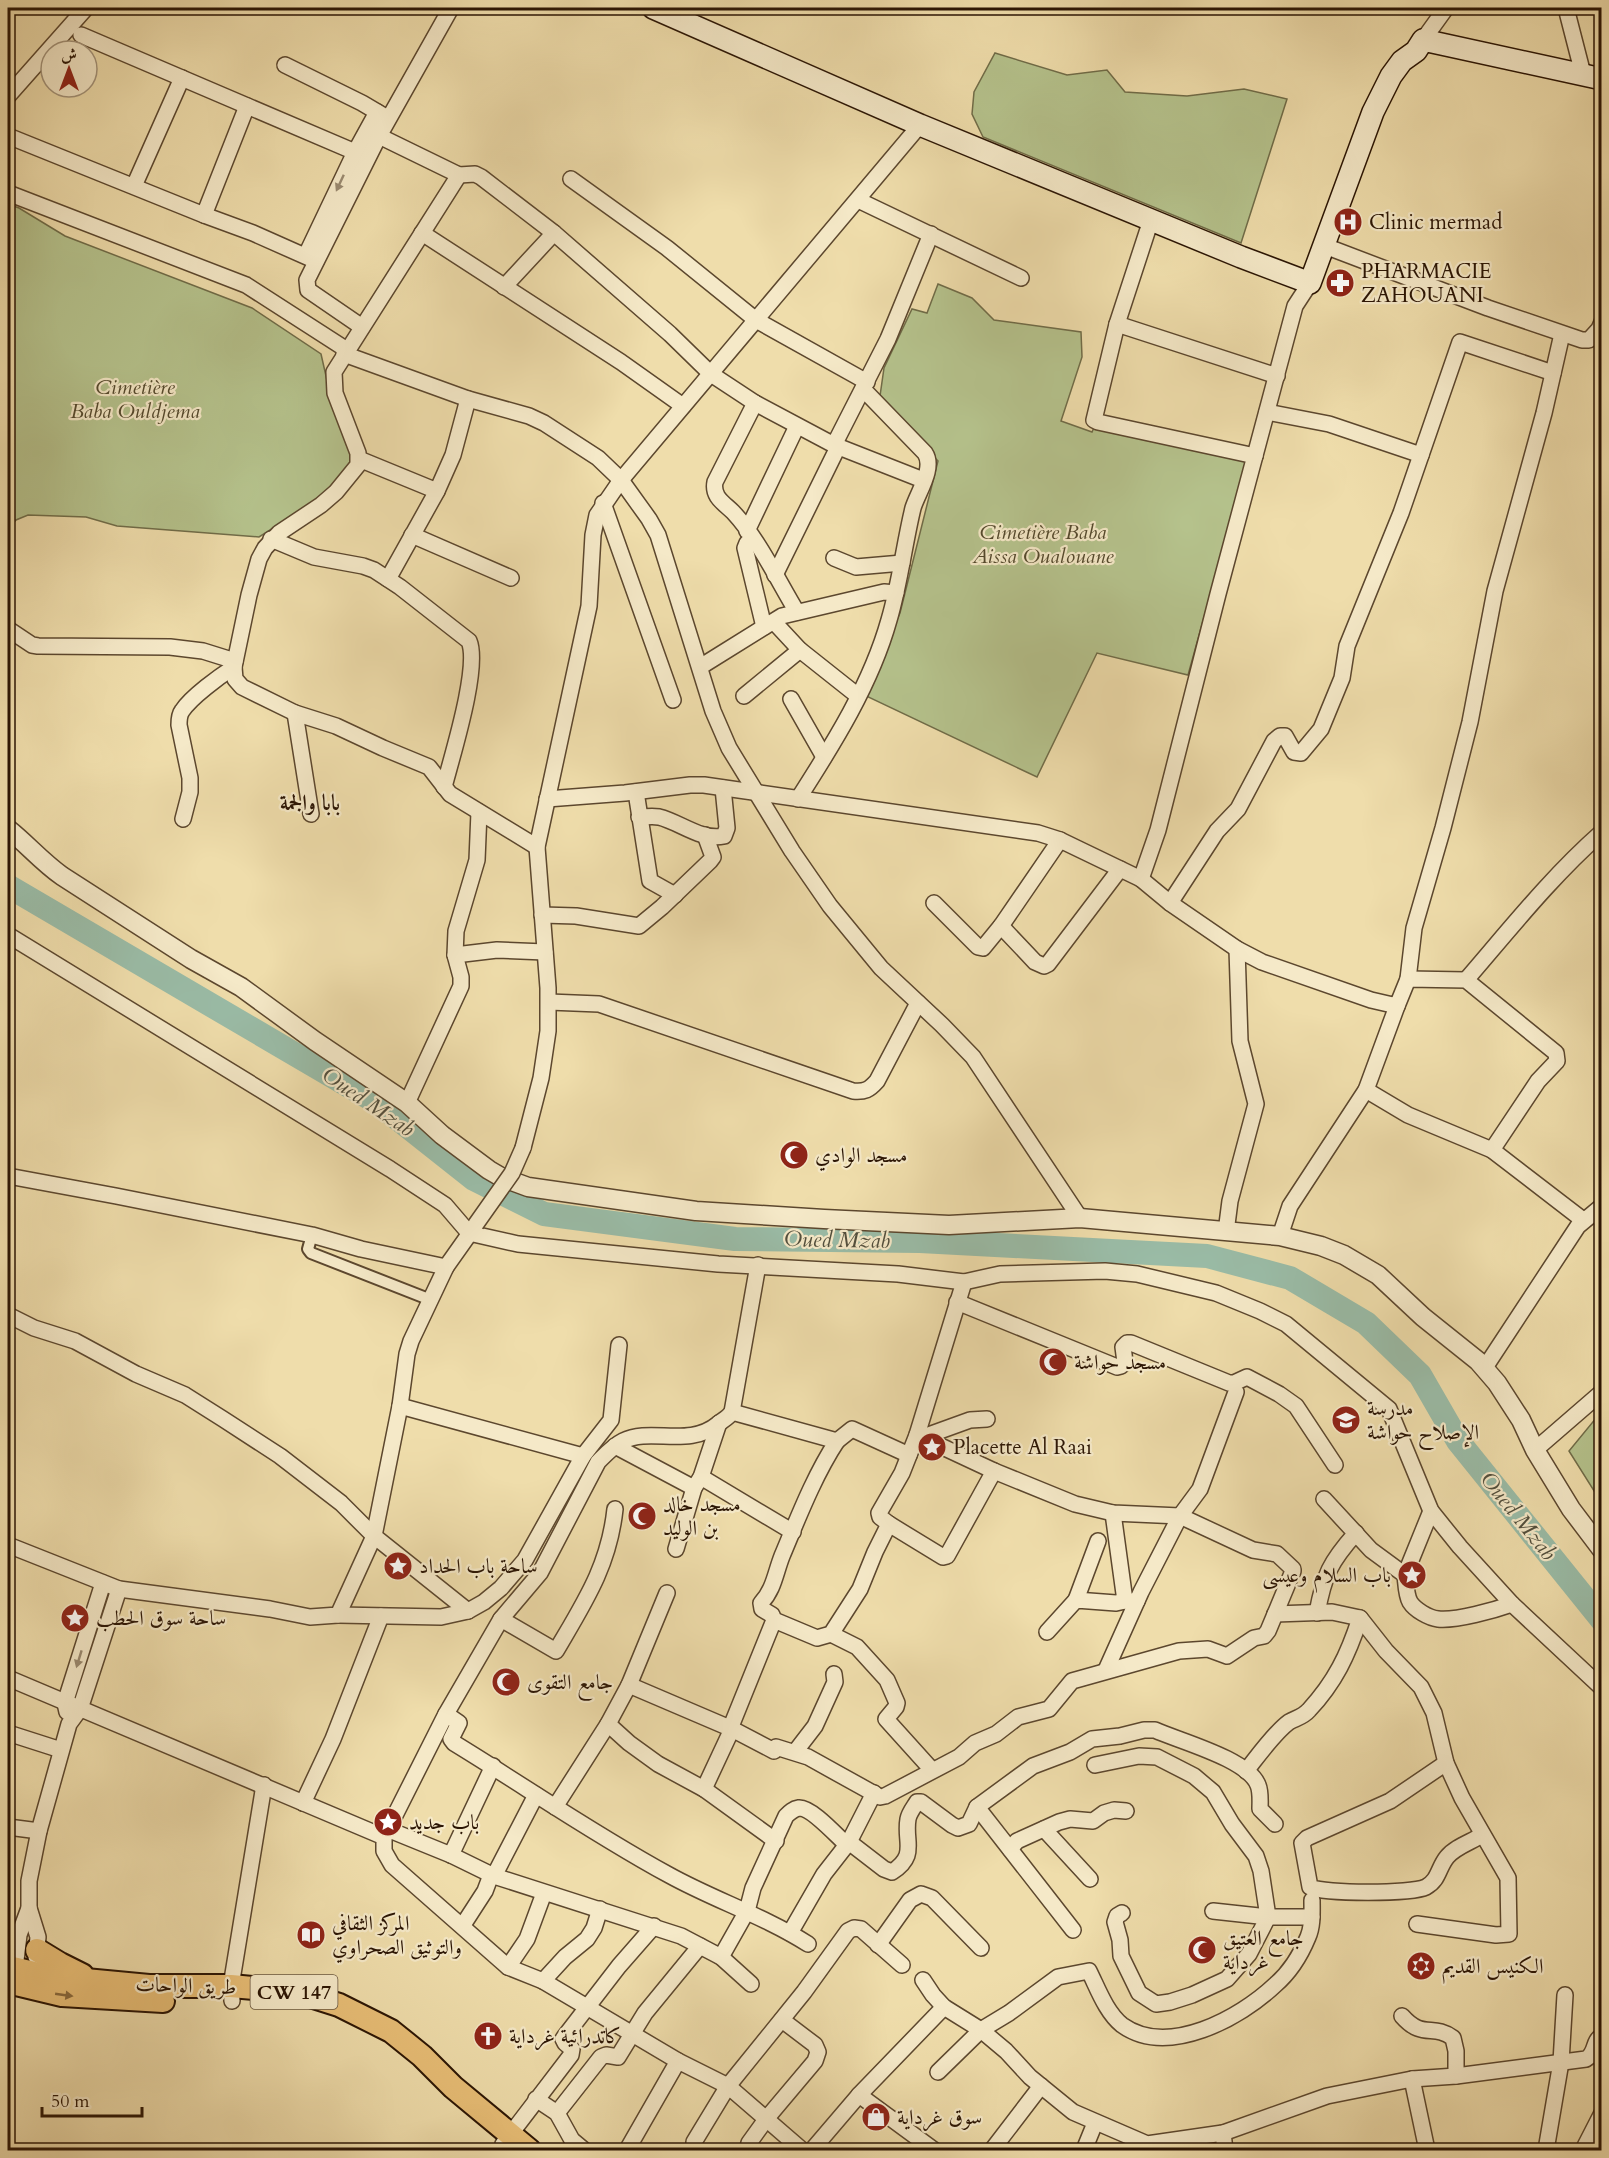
<svg xmlns="http://www.w3.org/2000/svg" width="1609" height="2158" font-family="Cardo,Amiri,serif">
<style>
.green{fill:#b5c28c;stroke:#706c48;stroke-width:1.5}
.lines{fill:none;stroke-linecap:round;stroke-linejoin:round}
.river{stroke:#9abca7;stroke-width:24}
.pedestrian-casing{stroke:#5c472e;stroke-width:14}
.minor-casing{stroke:#5c472e;stroke-width:18}
.tertiary-casing{stroke:#5c472e;stroke-width:21}
.secondary-casing{stroke:#2b1504;stroke-width:24}
.primary-casing{stroke:#2b1504;stroke-width:26}
.pedestrian{stroke:#f5e9c8;stroke-width:10}
.minor{stroke:#f5e9c8;stroke-width:15}
.tertiary{stroke:#f5e9c8;stroke-width:18}
.secondary{stroke:#f5e9c8;stroke-width:21}
.primary{stroke:#e8be76;stroke-width:22}
.minor-bridge-casing{stroke:#5c472e;stroke-width:18;stroke-linecap:butt}
.minor-bridge{stroke:#f5e9c8;stroke-width:15}
.oneway{fill:#9a8a70}
.oneway2{fill:#8a6a3d}
.labels{text-anchor:middle;dominant-baseline:central;stroke-width:4.5;stroke-linejoin:round;paint-order:stroke}
.shield{fill:#f5e9c8;stroke:#68553f;stroke-width:1.5}
.shield-label{font-size:20px;font-weight:bold;fill:#2b1504}
.poi-label{font-size:21px;fill:#2b1504;stroke:#f5e9c8;text-anchor:start}
.park-label{font-size:21px;font-style:italic;fill:#54492d;stroke:#f5e9c8}
.street-label{font-size:21px;fill:#2b1504;stroke:#f5e9c8}
.neighbourhood-label{font-size:22px;font-weight:bold;fill:#2b1504;stroke:#f5e9c8}
.water-label{font-size:22px;font-style:italic;fill:#524f3d;stroke:#f5e9c8}
</style>
<rect width="100%" height="100%" fill="#efddab"/>
<filter id="stains"><feTurbulence type="fractalNoise" baseFrequency=".00333" numOctaves="4"/><feColorMatrix values="0 0 0 0 .2 0 0 0 0 .09 0 0 0 0 .02 0 0 0 .5 -.17"/></filter>
<radialGradient id="worn" r=".72"><stop offset=".6" stop-color="#630" stop-opacity="0"/><stop offset="1" stop-color="#630" stop-opacity=".3"/></radialGradient>
<!-- green -->
<g class="green">
<path d="M995 53 1067 75 1107 70 1125 92 1187 96 1244 89 1287 99 1241 243 983 137 972 114 974 92Z"/>
<path d="M8 204 19 208 65 236 252 308 321 354 331 398 353 460 326 495 259 537 117 526 86 517 28 515 16 520 8 529Z"/>
<path d="M938 284 972 298 994 320 1081 332 1082 357 1061 421 1092 432 1096 423 1249 455 1188 675 1097 653 1037 777 864 695 900 613 938 461 879 403 884 368 912 309 927 313Z"/>
<path d="M1601 1412V1502L1569 1451Z"/>
</g>
<g class="lines">
<!-- river -->
<path class="river" d="M8 886 378 1103 474 1179 544 1214 735 1239 920 1241 1207 1256 1290 1278 1366 1323 1420 1375 1458 1441 1602 1620"/>
<!-- pedestrian casing -->
<g class="pedestrian-casing">
<path id="pedestrian" d="M312 1235 308 1249 311 1253 431 1300"/>
</g>
<!-- minor casing -->
<g class="minor-casing">
<g id="minor">
<path d="M1566 8 1583 74"/>
<path d="M81 35 355 152"/>
<path d="M1423 40 1446 8"/>
<path d="M285 65 362 103 384 116"/>
<path d="M8 96 86 8"/>
<path d="M8 136 204 215 253 233 316 261"/>
<path d="M379 136 459 175 475 174 481 177 554 233 670 334 711 374 755 403 834 445 888 339 931 234"/>
<path d="M459 175 334 372 335 393 358 453V465L336 492 321 505 279 533 265 548 259 559 249 595 234 667 235 679 242 687 295 713 336 726 383 748 429 767 450 794 537 847"/>
<path d="M571 179 667 248 756 320 867 382"/>
<path d="M134 186 182 78"/>
<path d="M8 193 246 285 347 350"/>
<path d="M858 200 1021 278"/>
<path d="M204 215 247 106"/>
<path d="M1151 220 1117 324 1094 420 1098 422 1255 456"/>
<path d="M422 233 621 362 683 406"/>
<path d="M1325 246 1488 308 1582 340H1589L1599 329 1602 322"/>
<path d="M306 255 355 152 377 112"/>
<path d="M504 287 554 233"/>
<path d="M1117 324 1277 376"/>
<path d="M362 327 308 290 307 280 379 136 451 8"/>
<path d="M344 354 468 399 529 416 544 423 598 458 621 480 649 519 658 535 713 711 729 748 792 851 830 906 881 968 942 1025 973 1057 1080 1218"/>
<path d="M755 403 715 482C712 497 724 503 733 512 759 540 777 579 797 612"/>
<path d="M1267 412 1329 424 1421 455"/>
<path d="M834 445 923 480"/>
<path d="M359 459 437 491"/>
<path d="M603 503 673 700"/>
<path d="M747 531 797 426"/>
<path d="M412 535 511 578"/>
<path d="M271 539 314 557 363 566 374 570 400 587 469 641C480 667 452 756 444 787"/>
<path d="M752 539 747 543 745 548 764 627"/>
<path d="M834 558 856 567 902 563"/>
<path d="M775 575 838 447"/>
<path d="M388 579 437 491 453 455 468 399"/>
<path d="M774 622 800 650 858 696"/>
<path d="M8 629 32 645 38 646 170 647 203 651 235 661"/>
<path d="M700 667 782 616 884 592 896 593"/>
<path d="M744 696 800 650"/>
<path d="M791 699 824 757"/>
<path d="M295 713 311 814"/>
<path d="M636 792 650 881 675 895"/>
<path d="M547 799 625 793 690 785H704L1038 833 1060 840 1141 879 1170 903 1237 949 1262 962 1371 1000 1397 1006 1408 979 1466 980 1556 1053 1557 1061 1538 1081 1492 1150"/>
<path d="M798 799C834 743 871 684 889 620 900 583 904 545 913 508 918 492 935 468 925 453L863 389"/>
<path d="M639 817C646 817 652 816 659 817 680 822 701 841 724 836L727 828 723 788"/>
<path d="M183 819 190 792V778L179 725C179 721 179 715 182 711 191 697 220 676 234 667"/>
<path d="M1141 879 1158 830 1218 594 1295 306 1310 283"/>
<path d="M934 903 978 947 983 948 1001 926 1060 840"/>
<path d="M1170 903 1217 831 1238 809 1274 741 1280 736H1285L1294 752 1301 753 1321 729 1342 678 1347 646 1401 513 1460 342 1553 373"/>
<path d="M542 915 576 916 639 926 662 907 710 861 713 857 705 835"/>
<path d="M1001 926 1035 962 1044 966 1048 964 1120 869"/>
<path d="M8 935 390 1169 445 1205 469 1233 518 1244 718 1264 898 1274 964 1282 1000 1274 1105 1271 1137 1274 1216 1293 1260 1311 1286 1324 1389 1409 1431 1511 1460 1547 1512 1604 1602 1688"/>
<path d="M455 955 497 950 545 952"/>
<path d="M1408 979 1414 928 1443 828 1470 722 1495 591 1544 413 1562 334"/>
<path d="M1466 980C1510 929 1552 876 1602 832"/>
<path d="M549 1002 599 1004 853 1091C865 1092 869 1090 877 1081L918 1003"/>
<path d="M1366 1090 1408 1115 1492 1150 1583 1220"/>
<path d="M407 1103 461 986V977L455 955 456 931 477 860 479 812"/>
<path d="M523 1148 541 1078 548 1031V988L537 847 589 606 593 535 597 515 621 480 920 125"/>
<path d="M8 1176 116 1196 312 1235 361 1249 446 1267"/>
<path d="M1226 1232 1230 1201 1256 1104 1240 1041 1237 949"/>
<path d="M1280 1236 1290 1206 1366 1090 1397 1006"/>
<path d="M957 1302 1117 1367 1121 1366 1125 1362 1123 1347 1127 1343H1131L1229 1383H1234L1247 1377 1279 1394 1296 1406 1335 1465"/>
<path d="M8 1315 34 1328 75 1341 136 1374 185 1395 223 1419 280 1456 341 1503 374 1536 468 1611"/>
<path d="M1484 1369 1578 1226 1602 1206"/>
<path d="M400 1406 583 1456"/>
<path d="M732 1412 837 1441 852 1429 909 1455"/>
<path d="M923 1437 970 1420 987 1419"/>
<path d="M837 1441C814 1476 798 1518 782 1556 775 1574 774 1589 761 1603L762 1609 772 1615 774 1620 817 1638 831 1634 860 1589 875 1552 889 1524 880 1517 879 1513 902 1473 917 1435 964 1282"/>
<path d="M615 1446 694 1488"/>
<path d="M1535 1450 1602 1392"/>
<path d="M701 1477 793 1532"/>
<path d="M1324 1499 1371 1550 1405 1575C1406 1583 1406 1595 1410 1602 1415 1610 1429 1618 1438 1619 1456 1621 1495 1610 1512 1604"/>
<path d="M1113 1513 1125 1601H1137"/>
<path d="M889 1524 943 1557 947 1556 994 1471"/>
<path d="M8 1545 119 1589 270 1609 310 1617 338 1615 374 1536 400 1406 407 1354 411 1341 446 1267 475 1226"/>
<path d="M676 1549 694 1488 701 1477 719 1423"/>
<path d="M1405 1575 1431 1511"/>
<path d="M1076 1600 1098 1541"/>
<path d="M1317 1613C1324 1575 1330 1562 1356 1533"/>
<path d="M1275 1614 1332 1612 1360 1618 1386 1651 1421 1687 1434 1713 1446 1763 1462 1798 1508 1878 1509 1934 1496 1935 1417 1924"/>
<path d="M338 1615 441 1617 468 1611 484 1602 501 1588 525 1560 583 1456 611 1420 619 1345"/>
<path d="M501 1619 556 1651C584 1603 609 1566 615 1509"/>
<path d="M1047 1632 1076 1600 1116 1603 1125 1601"/>
<path d="M831 1634 857 1647 887 1680 897 1703 896 1707 886 1719 932 1770"/>
<path d="M1106 1670 1141 1592 1180 1516 1200 1489 1236 1392"/>
<path d="M8 1678 384 1837V1851L392 1865 508 1967 543 1981 678 2061 728 2086 802 2150"/>
<path d="M629 1685 732 1729 774 1751 776 1747 808 1757 880 1797 885 1796 959 1757 975 1743 996 1734 1018 1717 1049 1709 1072 1681 1179 1651 1208 1649 1227 1656 1254 1638 1264 1636 1268 1631 1293 1571V1569L1277 1554 1253 1550 1180 1516 1113 1513 1075 1504 994 1471 917 1435"/>
<path d="M67 1712 65 1703 103 1583"/>
<path d="M446 1714 459 1723 451 1739 454 1743C526 1787 595 1835 669 1875 714 1900 764 1916 808 1944"/>
<path d="M608 1724 629 1743 658 1764 704 1789 776 1841"/>
<path d="M730 1729 774 1620"/>
<path d="M8 1733 61 1750"/>
<path d="M795 1752 815 1726 835 1682 834 1674"/>
<path d="M1446 1763 1390 1801 1307 1838 1302 1843 1310 1887C1325 1894 1411 1894 1426 1887 1439 1880 1438 1868 1447 1857 1455 1847 1471 1842 1482 1835"/>
<path d="M1095 1765 1139 1756 1157 1757 1194 1776 1213 1792 1232 1824 1256 1856 1261 1871 1268 1917 1249 1954 1227 1979 1192 1995 1170 2002 1156 2004 1139 1993 1121 1956 1120 1940 1115 1922 1117 1916 1122 1913"/>
<path d="M1246 1771C1258 1756 1274 1733 1289 1722 1296 1718 1303 1717 1309 1710 1335 1682 1348 1655 1360 1618"/>
<path d="M704 1789 732 1729"/>
<path d="M303 1803 333 1739 381 1616"/>
<path d="M555 1807 608 1724 629 1685 667 1593"/>
<path d="M977 1807 1073 1930"/>
<path d="M8 1827 39 1831"/>
<path d="M387 1829 451 1855 494 1876 681 1936 721 1957 751 1984"/>
<path d="M1044 1829 1090 1879"/>
<path d="M384 1837 446 1714 501 1619 540 1573 598 1462C606 1454 613 1446 623 1441 651 1427 689 1448 718 1424 723 1420 728 1418 732 1412L758 1265"/>
<path d="M849 1842 884 1869 892 1872C918 1855 904 1842 908 1819 909 1813 914 1807 917 1802H921L952 1825 958 1828 969 1824 977 1807 1033 1766 1070 1752 1092 1739 1120 1736 1144 1730H1155C1179 1741 1248 1759 1258 1785 1261 1792 1260 1802 1260 1809L1275 1824"/>
<path d="M1010 1849 1017 1841 1059 1822 1070 1819 1093 1821 1104 1813 1114 1810 1126 1811"/>
<path d="M451 1855 493 1766"/>
<path d="M494 1876 536 1795"/>
<path d="M29 1908 38 1937 36 1957"/>
<path d="M1213 1911 1268 1917H1312"/>
<path d="M463 1925 485 1891 491 1875"/>
<path d="M790 1933 824 1874 849 1842 874 1793"/>
<path d="M878 1945 910 1900 921 1894 932 1898 981 1948"/>
<path d="M721 1957 747 1911 753 1888 786 1816C790 1812 793 1809 799 1808 811 1807 837 1836 846 1844"/>
<path d="M508 1967 527 1939 544 1893"/>
<path d="M14 1977 19 1935 29 1908V1881L39 1831 69 1724 80 1709 119 1589"/>
<path d="M923 1980 933 1995 944 2007 981 2030 1006 2051 1030 2077 1073 2112 1147 2144 1223 2133 1327 2096 1412 2079 1456 2076 1586 2059C1597 2053 1592 2041 1602 2036"/>
<path d="M543 1981 565 1957 587 1939 594 1928 600 1909"/>
<path d="M232 2001 231 1986 264 1785"/>
<path d="M1402 2016C1423 2040 1433 2023 1453 2038L1456 2051V2076"/>
<path d="M938 2072 981 2030 1009 2013 1058 1977 1089 1971C1098 1989 1106 2012 1122 2025 1168 2058 1240 2018 1275 1985 1289 1973 1301 1954 1308 1937 1313 1926 1312 1912 1312 1900"/>
<path d="M1412 2079 1427 2150"/>
<path d="M859 2095 934 2150"/>
<path d="M536 2099 557 2113 572 2140 584 2150"/>
<path d="M557 2113 601 2057 606 2055 618 2057 645 2013 700 1946"/>
<path d="M1223 2133 1225 2150"/>
<path d="M503 2144 571 2055 572 2049 565 2043 563 2039 565 2036 619 1966 654 1926"/>
<path d="M627 2150 678 2061"/>
<path d="M694 2150V2142L728 2086 804 1992 848 1931 854 1928 861 1929 902 1965"/>
<path d="M753 2150 748 2147 749 2143 767 2118 815 2061 818 2052 815 2045 782 2020"/>
<path d="M812 2150 859 2095 944 2007"/>
<path d="M992 2150 1041 2086"/>
<path d="M1084 2150 1095 2123"/>
<path d="M1546 2150 1561 2062 1565 1995"/>
<path d="M1583 2150 1602 2113"/>
</g>
</g>
<!-- tertiary casing -->
<g class="tertiary-casing">
<path id="tertiary" d="M8 829C27 844 42 862 62 876L191 959 241 987 315 1041 407 1103 442 1135 489 1170 501 1177 528 1187 696 1211 824 1219 949 1225 1080 1218 1280 1236 1321 1246 1344 1255 1378 1275 1423 1317 1478 1361 1497 1383 1521 1420 1535 1450 1571 1509 1602 1550"/>
</g>
<!-- secondary casing -->
<g class="secondary-casing">
<path id="secondary" d="M653 8 920 125 1241 257 1310 283 1373 112 1391 76 1402 61 1416 51 1423 40 1602 79"/>
</g>
<!-- primary casing -->
<g class="primary-casing">
<g id="primary">
<path d="M37 1950 60 1964 82 1975"/>
<path d="M8 1967 34 1973 64 1978 149 1986H231L298 1992 339 2005 391 2031 422 2056 453 2087 529 2150"/>
<path d="M8 1982 62 1995 163 2001"/>
</g>
</g>
<!-- pedestrian -->
<use href="#pedestrian" class="pedestrian"/>
<!-- minor -->
<use href="#minor" class="minor"/>
<!-- tertiary -->
<use href="#tertiary" class="tertiary"/>
<!-- secondary -->
<use href="#secondary" class="secondary"/>
<!-- primary -->
<use href="#primary" class="primary"/>
<!-- minor-bridge casing -->
<g class="minor-bridge-casing">
<path id="minor-bridge" d="M476 1224 512 1173 523 1148"/>
</g>
<!-- minor-bridge -->
<use href="#minor-bridge" class="minor-bridge"/>
</g>
<!-- one-way arrows -->
<defs><path id="oneway-solid" d="M-6-.8H1V-3.2L6.5 0L1 3.2V.8H-6Z" transform="scale(1.5)"/></defs>
<g class="oneway">
<use href="#oneway-solid" transform="translate(340 183) rotate(115)"/>
<use href="#oneway-solid" transform="translate(79 1659) rotate(107)"/>
</g>
<use class="oneway2" href="#oneway-solid" transform="translate(64 1995) rotate(8)"/>
<!-- icons -->
<defs>
<g id="hospital-disc" transform="scale(1.5)"><circle r="9.5" fill="#8f2418" stroke="#f5e9c8"/><path d="M-5-5h3v3.5h4V-5h3V5h-3V1.5h-4V5h-3Z" fill="#fff"/></g>
<g id="pharmacy-disc" transform="scale(1.5)"><circle r="9.5" fill="#8f2418" stroke="#f5e9c8"/><path d="M-2-6h4v4h4v4h-4v4h-4v-4h-4v-4h4Z" fill="#fff"/></g>
<g id="mosque-disc" transform="scale(1.5)"><circle r="9.5" fill="#8f2418" stroke="#f5e9c8"/><path d="M3.5-4.9A6 6 0 1 0 3.5 4.9A5 5 0 1 1 3.5-4.9Z" fill="#fff"/></g>
<g id="school-disc" transform="scale(1.5)"><circle r="9.5" fill="#8f2418" stroke="#f5e9c8"/><path d="M0-5L7-2L0 1L-7-2ZM-4 1L0 2.5L4 1V4Q0 6-4 4Z" fill="#fff"/></g>
<g id="sight-disc" transform="scale(1.5)"><circle r="9.5" fill="#8f2418" stroke="#f5e9c8"/><path d="M0-6L1.8-2.2L6-1.7L2.9 1.2L3.7 5.4L0 3.3L-3.7 5.4L-2.9 1.2L-6-1.7L-1.8-2.2Z" fill="#fff"/></g>
<g id="library-disc" transform="scale(1.5)"><circle r="9.5" fill="#8f2418" stroke="#f5e9c8"/><path d="M-6-4Q-3-5.5-.7-3.5V5Q-3 3-6 4ZM6-4Q3-5.5 .7-3.5V5Q3 3 6 4Z" fill="#fff"/></g>
<g id="synagogue-disc" transform="scale(1.5)"><circle r="9.5" fill="#8f2418" stroke="#f5e9c8"/><path d="M0-6.5L5.6 3.2H-5.6ZM0 6.5L5.6-3.2H-5.6Z" fill="#fff"/></g>
<g id="church-disc" transform="scale(1.5)"><circle r="9.5" fill="#8f2418" stroke="#f5e9c8"/><path d="M-1.2-6h2.4v3.5h3.3v2.4h-3.3V6h-2.4V-.1h-3.3v-2.4h3.3Z" fill="#fff"/></g>
<g id="shop-disc" transform="scale(1.5)"><circle r="9.5" fill="#8f2418" stroke="#f5e9c8"/><path d="M-5-2.5h2.3a2.7 3.5 0 0 1 5.4 0H5L5.5 6h-11ZM-1.5-2.5h3a1.5 2.3 0 0 0-3 0Z" fill="#fff"/></g>
</defs>
<g fill-rule="evenodd">
<use href="#hospital-disc" x="1348" y="222"/>
<use href="#pharmacy-disc" x="1340" y="283"/>
<use href="#mosque-disc" x="794" y="1155"/>
<use href="#mosque-disc" x="1053" y="1362"/>
<use href="#school-disc" x="1346" y="1420"/>
<use href="#sight-disc" x="932" y="1447"/>
<use href="#mosque-disc" x="642" y="1516"/>
<use href="#sight-disc" x="398" y="1566"/>
<use href="#sight-disc" x="1412" y="1575"/>
<use href="#sight-disc" x="75" y="1618"/>
<use href="#mosque-disc" x="506" y="1682"/>
<use href="#sight-disc" x="388" y="1822"/>
<use href="#library-disc" x="311" y="1935"/>
<use href="#mosque-disc" x="1202" y="1950"/>
<use href="#synagogue-disc" x="1421" y="1966"/>
<use href="#church-disc" x="488" y="2036"/>
<use href="#shop-disc" x="876" y="2117"/>
</g>
<g class="labels">
<!-- shield labels -->
<rect class="shield" x="250.5" y="1975" width="87" height="34" rx="4.5"/>
<g class="shield-label">
<text x="294" y="1992">CW 147</text>
</g>
<!-- poi labels -->
<g class="poi-label">
<text x="1369" y="222">Clinic mermad</text>
<text x="1361" y="271">PHARMACIE<tspan x="1361" dy="24">ZAHOUANI</tspan></text>
<text x="815" y="1155">مسجد الوادي</text>
<text x="1074" y="1362">مسجد حواشة</text>
<text x="1367" y="1408">مدرسة<tspan x="1367" dy="24">الإصلاح حواشة</tspan></text>
<text x="953" y="1447">Placette Al Raai</text>
<text x="663" y="1504">مسجد خالد<tspan x="663" dy="24">بن الوليد</tspan></text>
<text x="419" y="1566">ساحة باب الحداد</text>
<text x="1391" y="1575" text-anchor="end">باب السلام وعيسى</text>
<text x="96" y="1618">ساحة سوق الحطب</text>
<text x="527" y="1682">جامع التقوى</text>
<text x="409" y="1822">باب جديد</text>
<text x="332" y="1923">المركز الثقافي<tspan x="332" dy="24">والتوثيق الصحراوي</tspan></text>
<text x="1223" y="1938">جامع العتيق<tspan x="1223" dy="24">غرداية</tspan></text>
<text x="1442" y="1966">الكنيس القديم</text>
<text x="509" y="2036">كاتدرائية غرداية</text>
<text x="897" y="2117">سوق غرداية</text>
</g>
<!-- park labels -->
<g class="park-label">
<text x="135" y="387">Cimetière<tspan x="135" dy="24">Baba Ouldjema</tspan></text>
<text x="1043" y="532">Cimetière Baba<tspan x="1043" dy="24">Aissa Oualouane</tspan></text>
</g>
<!-- street labels -->
<g class="street-label">
<text transform="translate(186 1986) rotate(2)">طريق الواحات</text>
</g>
<!-- neighbourhood labels -->
<g class="neighbourhood-label">
<text x="310" y="803">بابا والجمة</text>
</g>
<!-- water labels -->
<g class="water-label">
<text transform="translate(368 1102) rotate(34)">Oued Mzab</text>
<text transform="translate(837 1240) rotate(1)">Oued Mzab</text>
<text transform="translate(1518 1516) rotate(51)">Oued Mzab</text>
</g>
</g>
<!-- margin -->
<rect width="1609" height="2158" fill="none" stroke="#efddab" stroke-width="30"/>
<rect x="9" y="9" width="1591" height="2140" fill="none" stroke="#2b1504" stroke-width="3"/>
<rect x="15" y="15" width="1579" height="2128" fill="none" stroke="#2b1504" stroke-width="1.5"/>
<!-- north arrow -->
<g transform="translate(69 69)"><circle r="28" fill="#f5e9c8" stroke="#a4947a" stroke-width="1.5"/>
<path d="M0-4.5L10 22L0 15L-10 22Z" fill="#8f2418"/>
<text y="-9" font-size="16" font-weight="bold" text-anchor="middle" fill="#2b1504">ش</text>
</g>
<!-- scale -->
<path d="M42 2107v9h100v-9" fill="none" stroke="#2b1504" stroke-width="3"/>
<text x="51" y="2107" font-size="18" fill="#2b1504" stroke="#f5e9c8" stroke-width="4.5" paint-order="stroke">50 m</text>
<rect width="100%" height="100%" filter="url(#stains)"/>
<rect width="100%" height="100%" fill="url(#worn)"/>
</svg>
